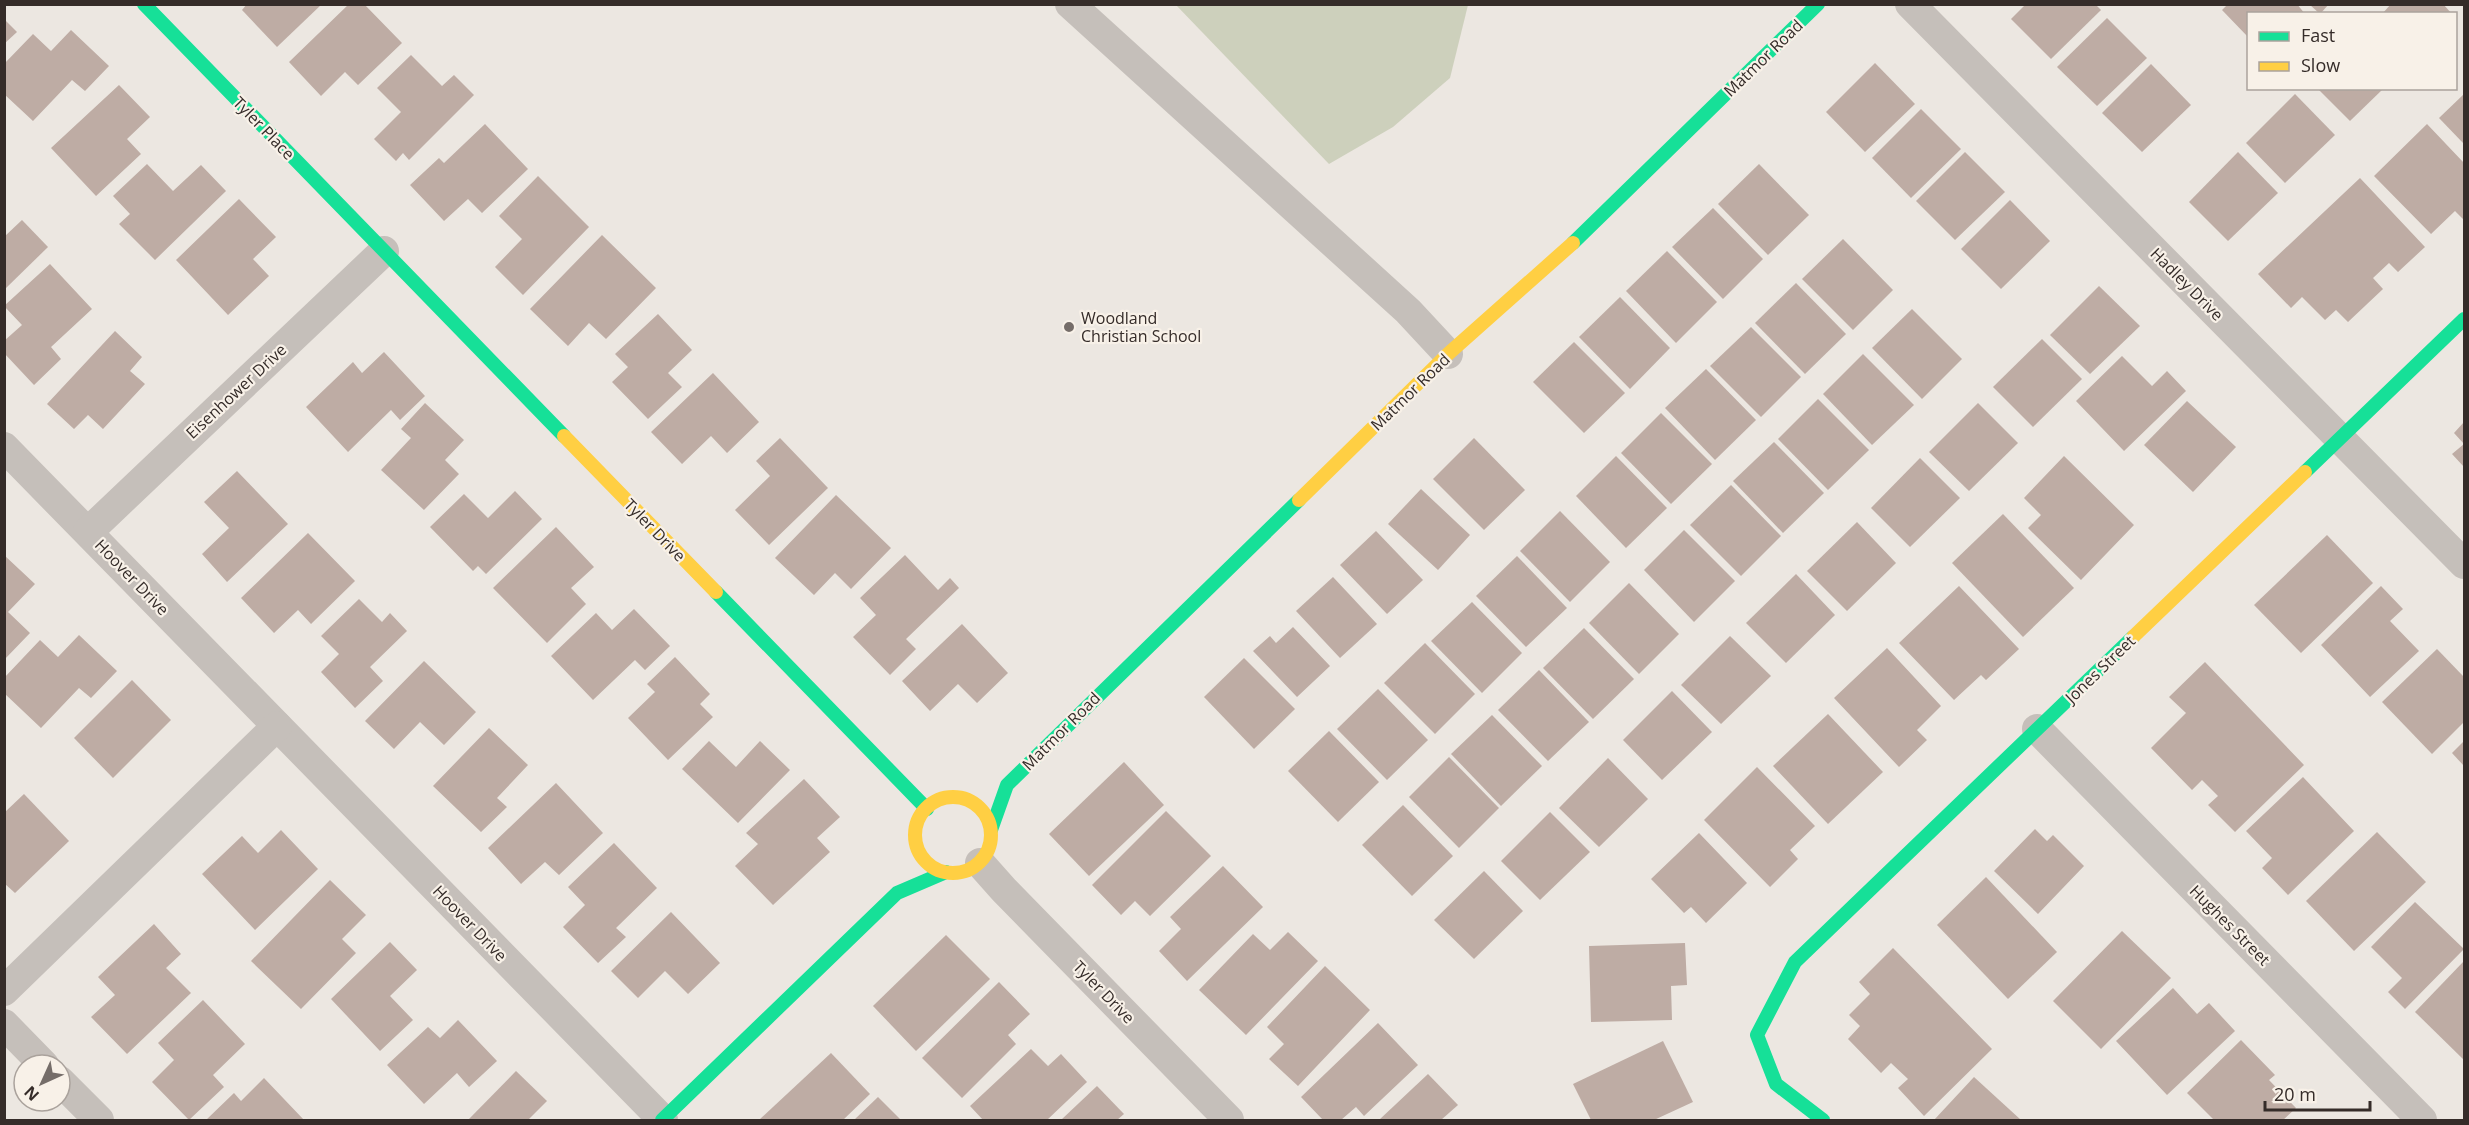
<svg xmlns="http://www.w3.org/2000/svg" width="2469" height="1125" font-family="'Open Sans',sans-serif">
<style>
.green{fill:#cdd0bc}
.building{fill:#beaca4}
.lines{fill:none;stroke-linecap:round;stroke-linejoin:round}
.street{stroke:#c5bfba;stroke-width:30}
.fast{stroke:#16e098;stroke-width:14}
.slow{stroke:#ffcf43;stroke-width:14}
.poi-dot{fill:#756d69;stroke:#f8f1e8;stroke-width:2}
.labels{text-anchor:middle;dominant-baseline:central;stroke-width:4.5;stroke-linejoin:round;paint-order:stroke}
.street-label{font-size:16px;fill:#352c29;stroke:#f8f1e8}
.poi-label{font-size:16px;fill:#352c29;stroke:#f8f1e8;text-anchor:start}
</style>
<rect width="100%" height="100%" fill="#ece7e1"/>
<!-- green -->
<path class="green" d="M1176 5H1468L1450 78 1393 127 1329 164Z"/>
<!-- building -->
<g class="building">
<path d="M247 4H322L277 47 242 10Z"/>
<path d="M349 4H364L402 43 358 85 345 72 321 96 289 62Z"/>
<path d="M2026 4H2095L2101 10 2051 59 2011 19Z"/>
<path d="M2228 4H2297L2305 14H2248V37L2222 10Z"/>
<path d="M2309 4H2329L2320 14Z"/>
<path d="M2391 4H2443L2452 14H2382Z"/>
<path d="M2107 18 2147 58 2097 106 2057 67Z"/>
<path d="M4 19 17 32 4 44Z"/>
<path d="M71 30 109 66 85 91 72 80 33 121 4 94V64L33 34 51 51Z"/>
<path d="M411 55 442 86 454 75 474 95 409 160 403 153 396 161 374 139 401 112 377 88Z"/>
<path d="M1875 63 1915 104 1865 152 1826 112Z"/>
<path d="M2151 64 2191 105 2142 152 2102 113Z"/>
<path d="M119 85 150 117 127 139 141 154 96 196 51 148Z"/>
<path d="M2317 88H2384L2350 121Z"/>
<path d="M2295 94 2335 135 2285 183 2246 143Z"/>
<path d="M2464 94V144L2439 118Z"/>
<path d="M1921 109 1961 149 1911 198 1872 158Z"/>
<path d="M485 124 528 169 482 213 468 199 444 221 410 185 439 158 444 163Z"/>
<path d="M2427 124 2464 163V220L2455 211 2431 234 2374 176Z"/>
<path d="M1965 152 2005 192 1955 240 1916 201Z"/>
<path d="M2238 152 2278 193 2228 241 2189 202Z"/>
<path d="M147 164 173 191 201 165 226 191 155 260 119 224 130 214 113 196Z"/>
<path d="M1759 164 1809 215 1768 255 1718 204Z"/>
<path d="M538 176 589 227 523 295 495 267 522 239 499 216Z"/>
<path d="M2360 178 2425 247 2398 272 2389 263 2373 278 2383 289 2348 322 2336 310 2325 320 2302 297 2291 308 2258 274Z"/>
<path d="M239 199 276 237 253 259 269 276 228 315 176 260Z"/>
<path d="M2010 200 2050 241 2001 289 1961 249Z"/>
<path d="M1713 208 1763 259 1723 299 1672 247Z"/>
<path d="M22 220 48 247 4 290V237Z"/>
<path d="M602 235 656 288 606 339 589 323 568 346 530 309Z"/>
<path d="M1843 239 1893 290 1853 330 1802 279Z"/>
<path d="M1667 251 1717 302 1676 343 1626 291Z"/>
<path d="M50 264 92 309 51 347 61 359 34 385 4 353V341L22 325 4 306Z"/>
<path d="M1796 283 1846 334 1805 374 1755 323Z"/>
<path d="M2099 286 2140 326 2090 374 2050 335Z"/>
<path d="M1620 297 1670 348 1630 389 1579 337Z"/>
<path d="M1912 309 1962 359 1922 399 1872 348Z"/>
<path d="M658 314 692 350 668 373 682 387 648 419 612 382 628 367 615 354Z"/>
<path d="M1751 327 1801 377 1761 417 1710 366Z"/>
<path d="M115 331 142 357 130 371 145 384 103 429 88 415 74 429 47 404Z"/>
<path d="M2042 339 2082 379 2033 427 1993 387Z"/>
<path d="M1574 342 1625 393 1584 433 1533 382Z"/>
<path d="M384 352 425 396 400 420 391 410 348 452 306 407 353 362 362 373Z"/>
<path d="M1863 354 1914 405 1872 445 1823 394Z"/>
<path d="M2122 356 2152 386 2167 371 2186 391 2124 451 2076 401Z"/>
<path d="M1706 369 1756 420 1715 460 1665 408Z"/>
<path d="M713 373 759 422 727 453 711 436 682 464 651 432Z"/>
<path d="M1818 399 1869 450 1828 490 1778 439Z"/>
<path d="M2187 401 2236 447 2193 492 2144 445Z"/>
<path d="M425 403 464 440 445 460 459 474 424 510 381 470 411 438 401 429Z"/>
<path d="M1978 403 2018 443 1969 491 1929 452Z"/>
<path d="M1661 413 1712 464 1671 504 1621 453Z"/>
<path d="M2464 422V467L2452 454 2464 444 2454 433Z"/>
<path d="M780 438 828 488 769 545 735 510 770 476 756 461Z"/>
<path d="M1474 438 1525 490 1484 530 1433 479Z"/>
<path d="M1774 442 1824 493 1783 533 1733 481Z"/>
<path d="M1616 456 1667 508 1626 548 1576 496Z"/>
<path d="M2064 456 2134 525 2081 580 2028 528 2041 515 2024 498Z"/>
<path d="M1920 458 1960 498 1910 547 1871 508Z"/>
<path d="M237 471 288 524 227 582 202 554 229 528 204 502Z"/>
<path d="M1731 485 1781 536 1741 576 1690 525Z"/>
<path d="M1421 489 1470 535 1438 570 1388 524Z"/>
<path d="M515 491 542 519 486 574 478 566 473 571 430 527 464 494 488 518Z"/>
<path d="M836 495 891 548 851 589 835 573 814 595 775 558Z"/>
<path d="M1560 511 1610 562 1570 602 1520 551Z"/>
<path d="M2003 514 2074 588 2023 637 1952 563Z"/>
<path d="M1857 522 1896 563 1847 611 1807 571Z"/>
<path d="M556 527 594 567 571 588 586 604 547 643 493 588Z"/>
<path d="M1684 530 1735 581 1694 622 1644 570Z"/>
<path d="M1376 531 1423 580 1387 614 1340 565Z"/>
<path d="M308 533 355 581 311 624 298 610 274 633 241 598Z"/>
<path d="M2327 535 2373 583 2301 653 2254 605Z"/>
<path d="M4 555 35 584 8 612 30 633 4 660Z"/>
<path d="M905 555 938 590 950 578 959 588 906 639 916 649 890 675 853 637 876 615 860 598Z"/>
<path d="M1517 556 1567 608 1526 647 1476 596Z"/>
<path d="M1796 574 1835 615 1786 663 1746 623Z"/>
<path d="M1333 577 1377 624 1340 658 1296 611Z"/>
<path d="M1629 583 1679 634 1639 674 1589 623Z"/>
<path d="M1959 586 2019 649 1986 680 1981 675 1954 700 1899 643Z"/>
<path d="M2381 586 2403 609 2390 621 2419 651 2370 697 2321 645Z"/>
<path d="M359 599 382 622 390 613 407 631 370 667 383 681 355 708 321 672 339 654 321 636Z"/>
<path d="M1472 602 1522 653 1482 693 1431 641Z"/>
<path d="M634 609 670 646 645 670 635 660 593 700 551 656 596 613 612 630Z"/>
<path d="M962 624 1008 673 977 703 958 684 930 711 902 681Z"/>
<path d="M1293 627 1330 666 1297 697 1253 651 1270 636 1276 643Z"/>
<path d="M1584 628 1634 679 1593 719 1543 668Z"/>
<path d="M79 635 117 671 91 698 79 688 41 728 4 693V678L40 640 58 657Z"/>
<path d="M1730 636 1771 676 1721 724 1681 685Z"/>
<path d="M1425 643 1475 694 1435 734 1384 683Z"/>
<path d="M1887 648 1941 706 1917 730 1927 740 1899 767 1834 698Z"/>
<path d="M2437 649 2464 677V722L2432 754 2382 702Z"/>
<path d="M675 657 710 694 700 704 713 717 668 760 628 718 655 692 647 684Z"/>
<path d="M1244 658 1295 709 1254 749 1204 697Z"/>
<path d="M424 661 476 712 444 745 420 722 394 749 365 721Z"/>
<path d="M2205 662 2304 765 2235 832 2208 805 2218 796 2202 780 2192 790 2151 748 2186 713 2169 697Z"/>
<path d="M1539 670 1589 722 1548 761 1498 710Z"/>
<path d="M132 680 171 720 113 778 74 738Z"/>
<path d="M1378 689 1428 740 1387 780 1337 729Z"/>
<path d="M1672 691 1712 732 1662 780 1623 740Z"/>
<path d="M1828 714 1883 772 1828 824 1773 766Z"/>
<path d="M1492 715 1542 766 1501 806 1451 754Z"/>
<path d="M489 728 528 765 497 798 507 807 481 832 433 786Z"/>
<path d="M1329 731 1379 782 1338 822 1288 771Z"/>
<path d="M709 741 736 767 760 741 790 770 738 823 682 769Z"/>
<path d="M2464 741V766L2452 753Z"/>
<path d="M1449 757 1499 808 1459 848 1409 797Z"/>
<path d="M1608 758 1648 799 1599 847 1559 808Z"/>
<path d="M1124 762 1164 805 1089 876 1049 834Z"/>
<path d="M1757 767 1815 826 1790 850 1798 859 1770 887 1704 820Z"/>
<path d="M2303 777 2354 831 2288 895 2262 868 2272 858 2246 831Z"/>
<path d="M804 779 840 817 817 838 830 852 773 905 735 866 758 844 746 833Z"/>
<path d="M556 783 603 833 559 875 545 862 521 884 488 848Z"/>
<path d="M24 794 69 841 15 893 4 883V813Z"/>
<path d="M1403 805 1453 856 1412 896 1362 845Z"/>
<path d="M1166 811 1211 856 1150 916 1135 901 1121 915 1092 885Z"/>
<path d="M1550 812 1590 852 1540 900 1501 861Z"/>
<path d="M2035 829 2047 841 2053 835 2084 866 2038 914 1994 871Z"/>
<path d="M281 830 318 869 255 930 202 874 242 836 258 853Z"/>
<path d="M2377 832 2426 882 2354 951 2306 901Z"/>
<path d="M1699 833 1747 883 1706 923 1691 907 1684 913 1651 879Z"/>
<path d="M614 843 657 888 616 928 626 937 598 963 563 927 585 905 568 887Z"/>
<path d="M1223 866 1263 907 1187 981 1159 951 1181 929 1170 917Z"/>
<path d="M1484 871 1523 911 1474 959 1434 920Z"/>
<path d="M1986 877 2057 952 2008 999 1937 925Z"/>
<path d="M330 880 366 915 342 939 356 953 301 1009 251 961Z"/>
<path d="M2415 902 2464 949 2405 1009 2388 992 2402 978 2371 947Z"/>
<path d="M671 912 720 963 688 994 665 971 638 998 611 971Z"/>
<path d="M154 924 181 954 166 968 191 993 127 1054 91 1017 115 995 98 977Z"/>
<path d="M2122 931 2171 978 2101 1049 2053 1001Z"/>
<path d="M1288 932 1318 961 1246 1035 1199 990 1253 934 1270 950Z"/>
<path d="M946 935 990 979 916 1051 873 1006Z"/>
<path d="M390 942 417 970 390 996 413 1020 380 1051 331 999Z"/>
<path d="M1685 943 1687 985 1671 986 1672 1020 1591 1022 1589 946Z"/>
<path d="M1893 948 1992 1049 1924 1116 1898 1088 1908 1079 1891 1063 1881 1073 1848 1039 1860 1026 1849 1015 1870 994 1859 982Z"/>
<path d="M2464 961V1060L2415 1012Z"/>
<path d="M1325 966 1370 1010 1298 1086 1269 1059 1284 1044 1267 1027Z"/>
<path d="M999 982 1030 1014 1008 1035 1016 1044 962 1098 922 1058Z"/>
<path d="M2173 988 2197 1014 2209 1003 2235 1031 2167 1095 2116 1041Z"/>
<path d="M203 1000 245 1044 213 1075 224 1087 189 1120 152 1082 174 1060 158 1043Z"/>
<path d="M458 1020 497 1061 469 1087 457 1073 424 1104 387 1065 428 1027 440 1038Z"/>
<path d="M1378 1023 1418 1065 1364 1116 1356 1107 1341 1120H1323L1301 1097Z"/>
<path d="M2241 1040 2275 1075 2269 1080 2296 1108 2283 1120H2214L2187 1093Z"/>
<path d="M1663 1041 1693 1102 1654 1120H1591L1573 1084Z"/>
<path d="M1031 1049 1048 1066 1061 1054 1087 1082 1047 1120H983L970 1106Z"/>
<path d="M831 1053 870 1094 843 1120H759Z"/>
<path d="M516 1071 547 1101 528 1120H468Z"/>
<path d="M1428 1074 1458 1105 1441 1120H1379Z"/>
<path d="M1974 1077 2021 1120H1934Z"/>
<path d="M264 1078 304 1120H206L234 1093 241 1101Z"/>
<path d="M1097 1086 1124 1114 1117 1120H1061Z"/>
<path d="M878 1097 901 1120H854Z"/>
</g>
<g class="lines">
<!-- street -->
<g class="street">
<path d="M1070 4 1408 311 1448 354"/>
<path d="M1910 4 2464 564"/>
<path d="M4 447 663 1120"/>
<path d="M88 532 384 251"/>
<path d="M2037 729 2422 1120"/>
<path d="M980 863 1004 890 1229 1120"/>
<path d="M4 991 277 726"/>
<path d="M4 1024 44 1065"/>
<path d="M60 1081 99 1120"/>
</g>
<!-- fast -->
<g class="fast">
<path d="M144 4 564 436"/>
<path d="M1573 243 1818 4"/>
<path d="M2305 472 2464 319"/>
<path d="M716 592 927 809"/>
<path d="M991 830 1007 785 1299 500"/>
<path d="M662 1120 897 893 946 872"/>
<path d="M1823 1120 1776 1084 1757 1035 1795 962 2133 637"/>
</g>
<!-- slow -->
<g class="slow">
<path d="M564 436 716 592"/>
<path d="M1299 500 1448 354 1573 243"/>
<path d="M2133 637 2305 472"/>
<circle cx="953" cy="835" r="38"/>
</g>
</g>
<!-- markers -->
<circle class="poi-dot" cx="1069" cy="327" r="6"/>
<g class="labels">
<!-- street labels -->
<g class="street-label">
<text transform="translate(1763 58) rotate(-44)">Matmor Road</text>
<text transform="translate(264 128) rotate(46)">Tyler Place</text>
<text transform="translate(2187 284) rotate(45)">Hadley Drive</text>
<text transform="translate(236 391) rotate(-43)">Eisenhower Drive</text>
<text transform="translate(1410 392) rotate(-44)">Matmor Road</text>
<text transform="translate(655 530) rotate(46)">Tyler Drive</text>
<text transform="translate(132 577) rotate(46)">Hoover Drive</text>
<text transform="translate(2100 669) rotate(-44)">Jones Street</text>
<text transform="translate(1061 731) rotate(-45)">Matmor Road</text>
<text transform="translate(470 923) rotate(46)">Hoover Drive</text>
<text transform="translate(2230 925) rotate(45)">Hughes Street</text>
<text transform="translate(1104 992) rotate(46)">Tyler Drive</text>
</g>
<!-- poi labels -->
<g class="poi-label">
<text x="1081" y="318">Woodland<tspan x="1081" dy="18">Christian School</tspan></text>
</g>
</g>
<!-- border -->
<rect width="2469" height="1125" fill="none" stroke="#352c29" stroke-width="12"/>
<!-- legend -->
<rect x="2247" y="12" width="210" height="78" fill="#f8f1e8" stroke="#aaa29c" stroke-width="1.5"/>
<rect x="2259" y="32" width="30" height="9" fill="#16e098" stroke="#aaa29c" stroke-width="1.5"/>
<text x="2301" y="42" font-size="18" fill="#352c29">Fast</text>
<rect x="2259" y="62" width="30" height="9" fill="#ffcf43" stroke="#aaa29c" stroke-width="1.5"/>
<text x="2301" y="72" font-size="18" fill="#352c29">Slow</text>
<!-- north arrow -->
<g transform="translate(42 1083) rotate(225)"><circle r="28" fill="#f8f1e8" stroke="#aaa29c" stroke-width="1.5"/>
<path d="M0-4.5L10 22L0 15L-10 22Z" fill="#756d69"/>
<text y="-9" font-size="16" font-weight="bold" text-anchor="middle" fill="#352c29">N</text>
</g>
<!-- scale -->
<path d="M2265 1101v9h105v-9" fill="none" stroke="#352c29" stroke-width="3"/>
<text x="2274" y="1101" font-size="18" fill="#352c29" stroke="#f8f1e8" stroke-width="4.5" paint-order="stroke">20 m</text>
</svg>
